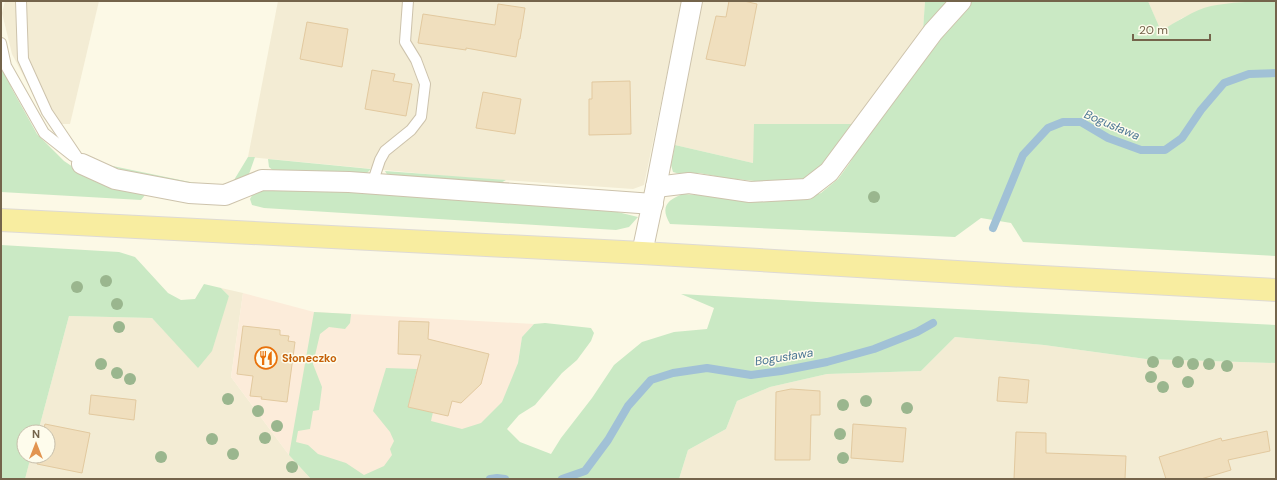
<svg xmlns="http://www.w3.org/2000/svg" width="1277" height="480" font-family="'DM Sans',sans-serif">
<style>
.residential{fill:#f3ecd4}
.commercial{fill:#fcecda}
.green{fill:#cae9c4}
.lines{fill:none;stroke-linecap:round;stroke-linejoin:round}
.stream{stroke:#a1c1d6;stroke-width:8}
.building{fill:#f0dfbe;stroke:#e2c99f}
.lane-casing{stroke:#cdc3ac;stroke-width:12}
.street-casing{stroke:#cdc3ac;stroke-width:22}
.primary-casing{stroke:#dedad4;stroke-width:24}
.lane{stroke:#fff;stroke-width:10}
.street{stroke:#fff;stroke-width:20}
.primary{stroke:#f8eda0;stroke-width:22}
.tree{fill:#9ab68e}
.labels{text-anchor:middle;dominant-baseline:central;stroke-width:3;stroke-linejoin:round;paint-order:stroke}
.food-label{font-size:11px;font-weight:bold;fill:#c56008;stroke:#fefcec;text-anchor:start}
.water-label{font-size:12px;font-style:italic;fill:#4c7795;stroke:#fefcec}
</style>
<rect width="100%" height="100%" fill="#fcf9e6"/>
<!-- residential -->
<g class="residential">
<path d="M5 1H99L70 124H49L12 54 2 13Z"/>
<path d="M278 1H682L644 185 633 189 447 176 248 157Z"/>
<path d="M701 1H925L923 30 852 124H755L753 163 675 145Z"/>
<path d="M1148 1H1253L1210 7 1182 18 1161 32Z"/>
<path d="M221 288 243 293 231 377 289 455 311 479H25L31 456H48V432H38L69 316 152 318 198 367 229 296Z"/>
<path d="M955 337 1044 345 1146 359 1276 363V479H679L688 450 726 429 737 401 770 387 827 374 921 371Z"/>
</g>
<!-- commercial -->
<path class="commercial" d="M243 293 314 312 534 324 522 337 507 430 370 477 311 479 289 455 231 377Z"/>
<!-- green -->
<g class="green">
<path d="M925 1H950L923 30Z"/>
<path d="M970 1H1148L1161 31C1176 22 1194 10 1211 6 1232 2 1255 1 1276 1V256L1023 242 1011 223 981 218 955 237 670 224C660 207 667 200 683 194L779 200H801L821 193 838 179 849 164 871 129 938 38Z"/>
<path d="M1 64 12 89 37 134 64 161 85 175 140 190 145 195 141 200 1 192Z"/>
<path d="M754 124H852L822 168 804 180 773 183 726 178 699 173 680 174 673 172 671 165 675 145 753 163Z"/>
<path d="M248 157H255L249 174 238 185 221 191 182 186 98 163 219 188 231 185Z"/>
<path d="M268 159 371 169 365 175 275 172 269 167Z"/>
<path d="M385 171 506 180 497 185 388 176Z"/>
<path d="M262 187H319L593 206 638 217 629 227 616 230 264 208 252 205 250 199 254 192Z"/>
<path d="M1 245 119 252 135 257 168 293 181 300 195 299 204 284 221 288 229 296 212 351 198 368 152 318 69 316 38 432H24V456H31L25 479H1Z"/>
<path d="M681 294 817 302 1276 325V363L1146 359 1044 345 955 337 921 371 827 374 770 387 737 401 726 429 688 450 679 479H311L289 455 314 312 351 314 350 323 345 329 329 327 320 334 313 364 322 387 319 410 313 411 310 429 298 431 296 442 308 445 318 454 346 463 364 475 384 466 392 455 390 449 394 441 390 432 373 411 386 368 417 369 408 407 433 412 431 421 462 429 481 423 502 402 518 363 522 337 534 324 545 323 591 328 594 333 591 341 577 360 562 373 535 405 519 415 507 429 520 442 551 454 561 438 592 398 614 365 642 342 674 332 707 329 714 308Z"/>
</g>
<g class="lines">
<!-- stream -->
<g class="stream">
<path d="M993 228 1023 155 1048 128 1063 122H1081L1108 138 1141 150H1165L1182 138 1201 110 1224 83 1249 74 1276 73"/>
<path d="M490 479 497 478 505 479"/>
<path d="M562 479 585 471 608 440 628 406 651 380 673 373 707 368 751 375 781 371 827 362 874 349 917 332 933 323"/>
</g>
</g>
<!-- building -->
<g class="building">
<path d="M729 1H744L757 4 745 66 706 59 716 16 726 17Z"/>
<path d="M498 4 525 8 520 39H519L516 57 466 48V50L418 43 423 14 495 25Z"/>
<path d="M307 22 348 29 342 67 300 59Z"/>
<path d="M372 70 395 74 393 81 412 84 406 116 365 109Z"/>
<path d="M630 81 631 134 589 135V99H592V82Z"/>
<path d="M483 92 521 99 515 134 476 128Z"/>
<path d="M399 321 429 322 428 339 489 354 481 384 461 403 452 401 448 416 408 407 421 355 398 354Z"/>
<path d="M243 326 280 330V335L289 336 288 341 295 342 287 402 261 399 262 397 250 396 253 376 237 374Z"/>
<path d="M999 377 1029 380 1027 403 997 401Z"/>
<path d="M791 389 820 391V415H811L810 460H775L776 392Z"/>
<path d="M91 395 136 400 134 420 89 414Z"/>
<path d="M45 424 90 433 82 473 37 464 38 456H48V432H43Z"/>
<path d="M853 424 906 428 903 462 851 458Z"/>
<path d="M1267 431 1270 451 1228 460 1231 470 1201 479H1166L1159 457 1221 438 1222 441Z"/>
<path d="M1016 432 1046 433V453L1126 456 1125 479H1014Z"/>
</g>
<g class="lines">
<!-- lane casing -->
<g class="lane-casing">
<g id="lane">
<path d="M21 1 23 59 47 112 82 164"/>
<path d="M1 43 6 66 44 133 73 156"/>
<path d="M372 184 380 160 385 151 411 130 421 117 425 84 416 60 405 42 408 1"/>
</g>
</g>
<!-- street casing -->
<g class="street-casing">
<g id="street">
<path d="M82 164 115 179 189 193 225 195 262 180 349 182 653 204"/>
<path d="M656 187 689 183 750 192 807 189 829 172 933 32 961 1"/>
<path d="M642 253 656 187 692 1"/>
</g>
</g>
<!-- primary casing -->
<g class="primary-casing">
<path id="primary" d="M1 220 642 253 1007 275 1276 290"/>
</g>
<!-- lane -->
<use href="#lane" class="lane"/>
<!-- street -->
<use href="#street" class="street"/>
<!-- primary -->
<use href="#primary" class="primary"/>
</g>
<!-- trees -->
<g class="tree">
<circle cx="874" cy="197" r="6"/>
<circle cx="106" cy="281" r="6"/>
<circle cx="77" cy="287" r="6"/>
<circle cx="117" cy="304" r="6"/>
<circle cx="119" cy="327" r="6"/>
<circle cx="1153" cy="362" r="6"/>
<circle cx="1178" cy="362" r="6"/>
<circle cx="101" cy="364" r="6"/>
<circle cx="1193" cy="364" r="6"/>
<circle cx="1209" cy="364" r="6"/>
<circle cx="1227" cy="366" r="6"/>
<circle cx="117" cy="373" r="6"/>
<circle cx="1151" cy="377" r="6"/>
<circle cx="130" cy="379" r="6"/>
<circle cx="1188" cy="382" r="6"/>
<circle cx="1163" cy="387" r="6"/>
<circle cx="228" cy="399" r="6"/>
<circle cx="866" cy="401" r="6"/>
<circle cx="843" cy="405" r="6"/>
<circle cx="907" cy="408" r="6"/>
<circle cx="258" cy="411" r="6"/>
<circle cx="277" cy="426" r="6"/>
<circle cx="840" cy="434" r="6"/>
<circle cx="265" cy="438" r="6"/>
<circle cx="212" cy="439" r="6"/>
<circle cx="233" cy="454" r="6"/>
<circle cx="161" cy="457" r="6"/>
<circle cx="843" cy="458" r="6"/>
<circle cx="292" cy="467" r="6"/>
</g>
<!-- icons -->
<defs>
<g id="restaurant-ring" transform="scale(1.15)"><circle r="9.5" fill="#fefcec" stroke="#e8710a" stroke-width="1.5"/><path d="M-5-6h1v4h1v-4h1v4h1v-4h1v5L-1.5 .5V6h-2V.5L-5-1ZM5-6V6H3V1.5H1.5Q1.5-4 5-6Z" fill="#e8710a"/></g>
</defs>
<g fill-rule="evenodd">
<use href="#restaurant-ring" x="266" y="358"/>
</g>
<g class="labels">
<!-- food labels -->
<g class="food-label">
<text x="282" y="358">Słoneczko</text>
</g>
<!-- water labels -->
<g class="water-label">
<text transform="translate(1112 125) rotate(23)">Bogusława</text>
<text transform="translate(784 357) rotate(-9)">Bogusława</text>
</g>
</g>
<!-- border -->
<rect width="1277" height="480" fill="none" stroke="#74644b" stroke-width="4"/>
<!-- north arrow -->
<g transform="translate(36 444)"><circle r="19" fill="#fefcec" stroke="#c7bfac"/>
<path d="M0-3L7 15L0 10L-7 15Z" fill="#e2944f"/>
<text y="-6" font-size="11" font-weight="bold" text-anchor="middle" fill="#74644b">N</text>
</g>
<!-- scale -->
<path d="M1133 34v6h77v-6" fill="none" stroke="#74644b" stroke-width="2"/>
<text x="1139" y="34" font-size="12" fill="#74644b" stroke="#fefcec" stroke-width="3" paint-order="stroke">20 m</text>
</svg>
